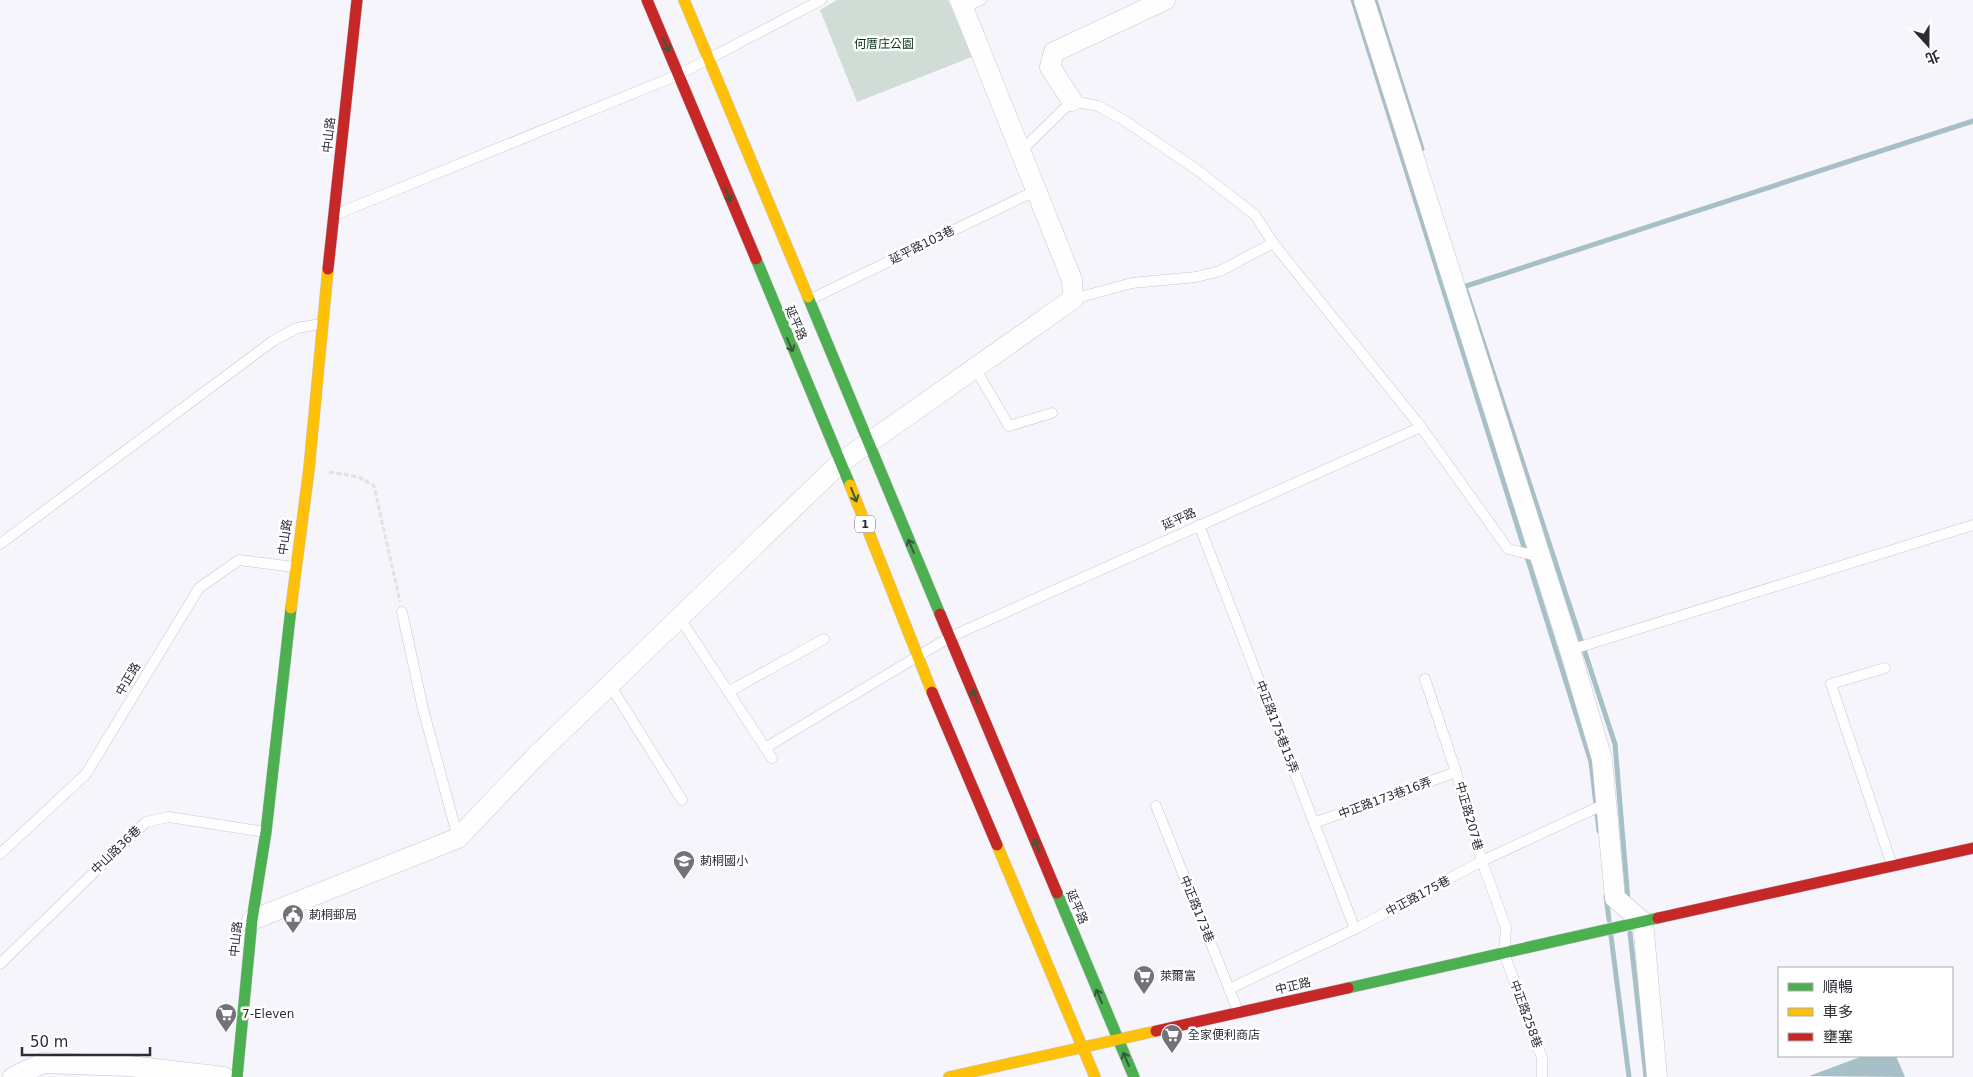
<svg xmlns="http://www.w3.org/2000/svg" width="1973" height="1077" font-family="'DejaVu Sans','Noto Sans TC',sans-serif">
<style>
.green{fill:#d0ddd6}
.water{fill:#a7c0c8}
.lines{fill:none;stroke-linecap:round;stroke-linejoin:round}
.stream{stroke:#a7c0c8;stroke-width:5}
.lane-casing{stroke:#c8c6cd;stroke-width:11}
.street-casing{stroke:#c8c6cd;stroke-width:21}
.fast-casing{stroke:#c8c6cd;stroke-width:12}
.slow-casing{stroke:#c8c6cd;stroke-width:12}
.jam-casing{stroke:#c8c6cd;stroke-width:12}
.path{stroke:#e2e1e3;stroke-width:3;stroke-dasharray:5 2.5;stroke-linecap:butt}
.lane{stroke:#fefeff;stroke-width:10}
.street{stroke:#fefeff;stroke-width:20}
.fast{stroke:#4caf50;stroke-width:11}
.slow{stroke:#ffc107;stroke-width:11}
.jam{stroke:#c62828;stroke-width:11}
.oneway{stroke:#38593d}
.labels{text-anchor:middle;dominant-baseline:central;stroke-width:5;stroke-linejoin:round;paint-order:stroke}
.shield{fill:#fff;stroke:#6d6b70;stroke-width:1}
.shield-label{font-size:11px;font-weight:bold;fill:#2e2b33}
.park-label{font-size:12px;fill:#063417;stroke:#fff}
.street-label{font-size:12px;fill:#2e2b33;stroke:#fff}
.poi-label{font-size:12px;fill:#2e2b33;stroke:#fff;text-anchor:start}
</style>
<rect width="100%" height="100%" fill="#f7f5fc"/>
<!-- green -->
<path class="green" d="M837 0H948L972 57 857 102 820 10Z"/>
<!-- water -->
<path class="water" d="M1863 1056H1896L1905 1077 1809 1076Z"/>
<g class="lines">
<!-- stream -->
<g class="stream">
<path d="M1353 0 1591 762 1599 831"/>
<path d="M1375 0 1422 149"/>
<path d="M1460 288 1973 121"/>
<path d="M1466 290 1615 744 1628 900"/>
<path d="M1606 896 1609 920"/>
<path d="M1630 933 1646 1077"/>
<path d="M1611 936 1629 1077"/>
</g>
<!-- lane casing -->
<g class="lane-casing">
<g id="lane">
<path d="M963 8 981 0"/>
<path d="M1020 152 1072 101 1098 106 1122 119 1196 169 1255 215 1273 243 1220 271 1196 277 1132 283 1073 299"/>
<path d="M337 214 678 75 821 0"/>
<path d="M1273 243 1421 427 1508 549 1541 557"/>
<path d="M811 299 1035 191"/>
<path d="M975 368 1009 426 1052 413"/>
<path d="M1199 525 1355 929"/>
<path d="M0 544 273 341 297 328 321 324"/>
<path d="M402 612 423 709 458 838"/>
<path d="M679 617 772 758"/>
<path d="M1570 650 1973 525"/>
<path d="M1885 668 1831 684 1892 865"/>
<path d="M1425 679 1456 772 1482 861 1506 928 1504 953 1542 1058V1077"/>
<path d="M610 685 682 800"/>
<path d="M728 692 824 639"/>
<path d="M765 748 950 637 1421 427"/>
<path d="M1156 806 1238 1011"/>
<path d="M1314 823 1456 772"/>
<path d="M0 854 86 774 199 588 239 560 294 567"/>
<path d="M0 964 146 822 169 817 265 832"/>
<path d="M1229 989 1355 929 1482 861 1607 803"/>
</g>
</g>
<!-- street casing -->
<g class="street-casing">
<g id="street">
<path d="M1364 0 1570 650 1602 759 1615 898 1643 922 1657 1077"/>
<path d="M1072 101 1050 67 1054 52 1165 0"/>
<path d="M252 920 458 838 537 755 840 463 1073 299 1072 280 960 0"/>
<path d="M13 1077 43 1063 129 1066 224 1077"/>
</g>
</g>
<!-- fast casing -->
<g class="fast-casing">
<g id="fast">
<path d="M756 259 850 485"/>
<path d="M808 297 940 614"/>
<path d="M1057 893 1134 1077"/>
<path d="M1348 988 1658 918"/>
<path d="M237 1077 252 920 266 832 291 608"/>
</g>
</g>
<!-- slow casing -->
<g class="slow-casing">
<g id="slow">
<path d="M684 0 808 297"/>
<path d="M850 485 932 692"/>
<path d="M291 608 309 469 328 269"/>
<path d="M997 845 1095 1077"/>
<path d="M949 1077 1156 1031"/>
</g>
</g>
<!-- jam casing -->
<g class="jam-casing">
<g id="jam">
<path d="M647 0 756 259"/>
<path d="M328 269 357 0"/>
<path d="M940 614 1057 893"/>
<path d="M932 692 997 845"/>
<path d="M1658 918 1973 848"/>
<path d="M1156 1031 1348 988"/>
</g>
</g>
<!-- path -->
<path class="path" d="M329 472 359 477 374 486 400 602"/>
<!-- lane -->
<use href="#lane" class="lane"/>
<!-- street -->
<use href="#street" class="street"/>
<!-- fast -->
<use href="#fast" class="fast"/>
<!-- slow -->
<use href="#slow" class="slow"/>
<!-- jam -->
<use href="#jam" class="jam"/>
</g>
<!-- one-way arrows -->
<defs><path id="oneway-shaft" d="M-6 0H5M1.5-3L5.5 0L1.5 3" fill="none" stroke-width="1.6" stroke-linecap="round" stroke-linejoin="round" transform="scale(1.25)"/></defs>
<g class="oneway">
<use href="#oneway-shaft" transform="translate(666 45) rotate(67)"/>
<use href="#oneway-shaft" transform="translate(728 195) rotate(68)"/>
<use href="#oneway-shaft" transform="translate(790 345) rotate(67)"/>
<use href="#oneway-shaft" transform="translate(854 495) rotate(68)"/>
<use href="#oneway-shaft" transform="translate(911 546) rotate(-113)"/>
<use href="#oneway-shaft" transform="translate(975 696) rotate(-113)"/>
<use href="#oneway-shaft" transform="translate(1037 846) rotate(-113)"/>
<use href="#oneway-shaft" transform="translate(1099 996) rotate(-113)"/>
<use href="#oneway-shaft" transform="translate(1126 1059) rotate(-113)"/>
</g>
<!-- icons -->
<defs>
<g id="school-pin" transform="scale(1.125)"><path d="M0 17L-7.5 6A9.5 9.5 0 1 1 7.5 6Z" fill="#747279" stroke="#fff"/><path d="M0-5L7-2L0 1L-7-2ZM-4 1L0 2.5L4 1V4Q0 6-4 4Z" fill="#fff"/></g>
<g id="civic-pin" transform="scale(1.125)"><path d="M0 17L-7.5 6A9.5 9.5 0 1 1 7.5 6Z" fill="#747279" stroke="#fff"/><path d="M-.6-6.5H3V-4.5H.6V-3L4-1V1h2V6H-6V1h2V-1L-.6-3ZM-1.2 2.5V6h2.4V2.5Z" fill="#fff"/></g>
<g id="supermarket-pin" transform="scale(1.125)"><path d="M0 17L-7.5 6A9.5 9.5 0 1 1 7.5 6Z" fill="#747279" stroke="#fff"/><path d="M-6-5.5h2.5l.6 2H6L4.5 2H-2.5L-4.4-4H-6ZM-1.5 3.2a1.3 1.3 0 1 0 .1 0ZM3 3.2a1.3 1.3 0 1 0 .1 0Z" fill="#fff"/></g>
</defs>
<g fill-rule="evenodd">
<use href="#school-pin" x="684" y="861"/>
<use href="#civic-pin" x="293" y="915"/>
<use href="#supermarket-pin" x="1144" y="976"/>
<use href="#supermarket-pin" x="226" y="1014"/>
<use href="#supermarket-pin" x="1172" y="1035"/>
</g>
<g class="labels">
<!-- shield labels -->
<rect class="shield" x="855" y="515.5" width="20" height="17" rx="4"/>
<g class="shield-label">
<text x="865" y="524">1</text>
</g>
<!-- park labels -->
<g class="park-label">
<text x="884" y="44">何厝庄公園</text>
</g>
<!-- street labels -->
<g class="street-label">
<text transform="translate(329 135) rotate(-84)">中山路</text>
<text transform="translate(922 245) rotate(-26)">延平路103巷</text>
<text transform="translate(796 323) rotate(67)">延平路</text>
<text transform="translate(1179 519) rotate(-24)">延平路</text>
<text transform="translate(285 537) rotate(-82)">中山路</text>
<text transform="translate(128 679) rotate(-59)">中正路</text>
<text transform="translate(1277 727) rotate(69)">中正路175巷15弄</text>
<text transform="translate(1385 798) rotate(-20)">中正路173巷16弄</text>
<text transform="translate(1469 816) rotate(74)">中正路207巷</text>
<text transform="translate(116 850) rotate(-44)">中山路36巷</text>
<text transform="translate(1418 896) rotate(-28)">中正路175巷</text>
<text transform="translate(1077 907) rotate(67)">延平路</text>
<text transform="translate(1197 909) rotate(68)">中正路173巷</text>
<text transform="translate(236 939) rotate(-84)">中山路</text>
<text transform="translate(1293 986) rotate(-13)">中正路</text>
<text transform="translate(1526 1014) rotate(70)">中正路258巷</text>
</g>
<!-- poi labels -->
<g class="poi-label">
<text x="700" y="861">莿桐國小</text>
<text x="309" y="915">莿桐郵局</text>
<text x="1160" y="976">萊爾富</text>
<text x="242" y="1014">7-Eleven</text>
<text x="1188" y="1035">全家便利商店</text>
</g>
</g>
<!-- legend -->
<rect x="1778" y="967" width="175" height="90" fill="#ffffff" stroke="#abaaad"/>
<rect x="1788" y="983" width="25" height="8" fill="#4caf50" stroke="#abaaad"/>
<text x="1823" y="992" font-size="15" fill="#2e2b33">順暢</text>
<rect x="1788" y="1008" width="25" height="8" fill="#ffc107" stroke="#abaaad"/>
<text x="1823" y="1017" font-size="15" fill="#2e2b33">車多</text>
<rect x="1788" y="1033" width="25" height="8" fill="#c62828" stroke="#abaaad"/>
<text x="1823" y="1042" font-size="15" fill="#2e2b33">壅塞</text>
<!-- north arrow -->
<g transform="translate(1928 45) rotate(159)" stroke="#ffffff" stroke-width="4" paint-order="stroke">
<path d="M0-4L9 19L0 12L-9 19Z" fill="#2e2b33"/>
<text y="-8" font-size="14" font-weight="bold" text-anchor="middle" fill="#2e2b33">北</text>
</g>
<!-- scale -->
<path d="M22 1047v8h128v-8" fill="none" stroke="#2e2b33" stroke-width="2.5"/>
<text x="30" y="1047" font-size="15" fill="#2e2b33" stroke="#ffffff" stroke-width="4" paint-order="stroke">50 m</text>
</svg>
